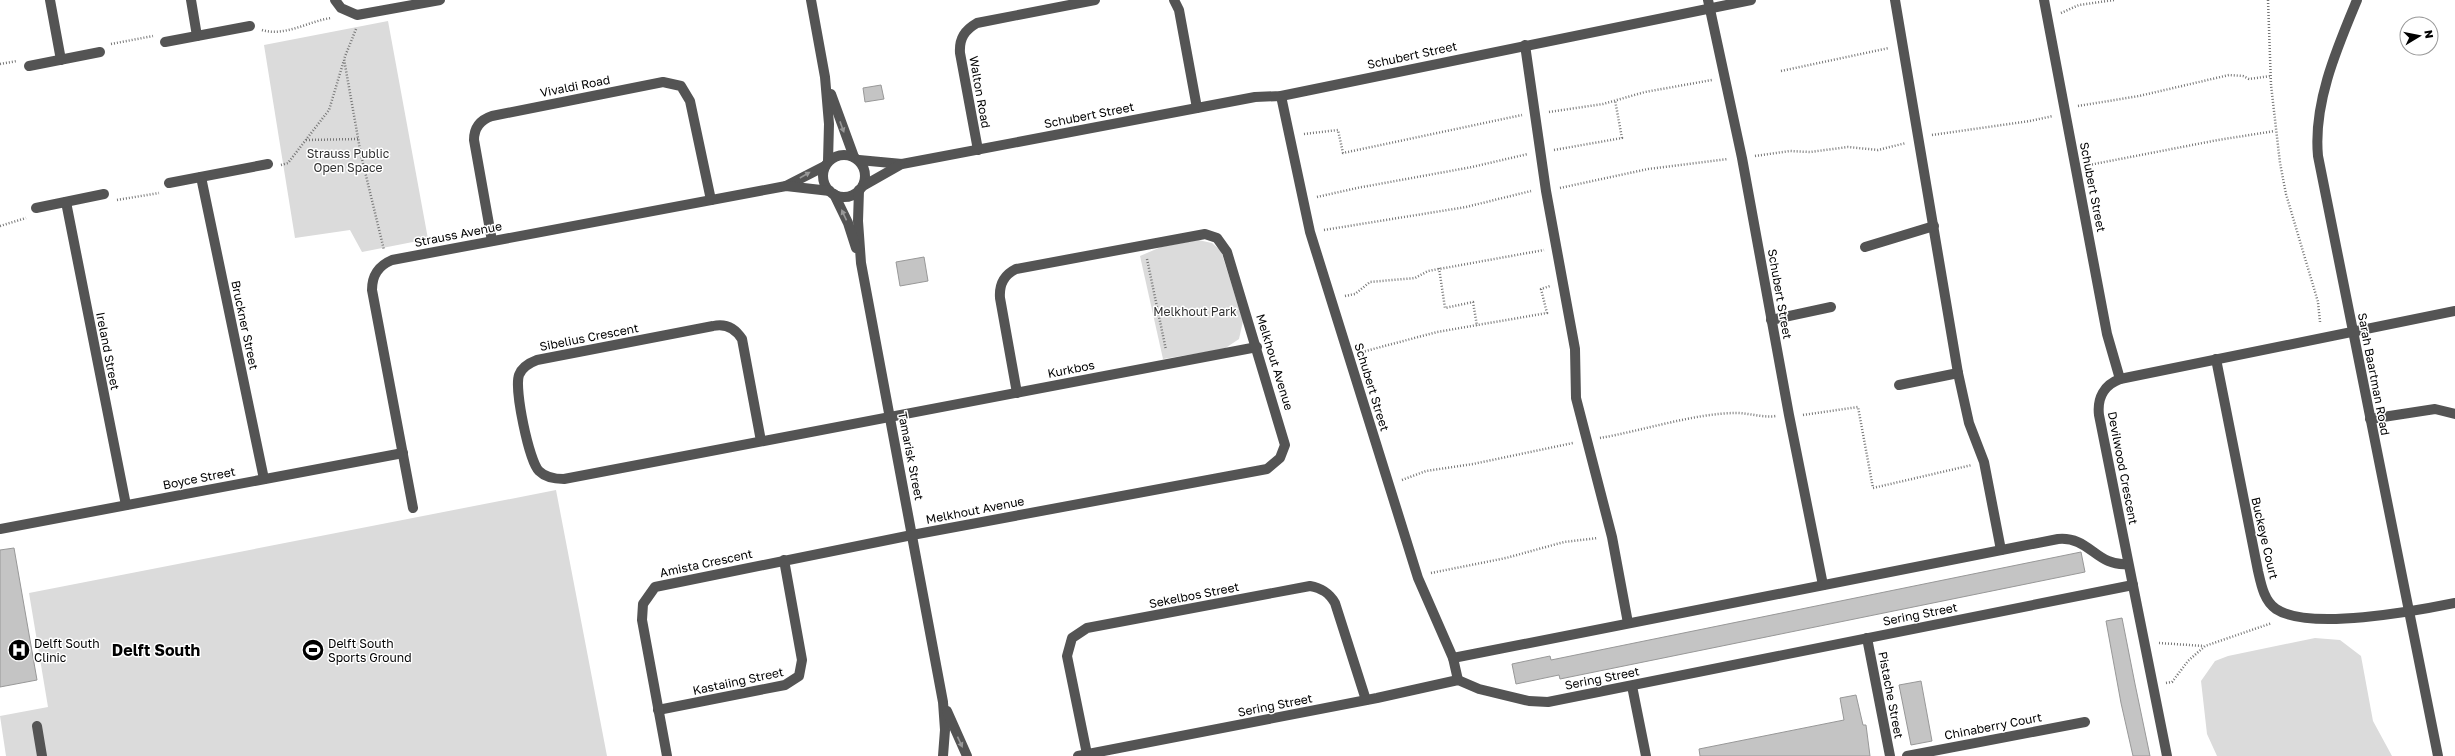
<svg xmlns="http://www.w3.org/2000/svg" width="2455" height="756" font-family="'Golos Text',sans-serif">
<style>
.green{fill:#dbdbdb}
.building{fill:#c4c4c4;stroke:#989898}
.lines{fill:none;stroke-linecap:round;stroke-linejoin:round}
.path{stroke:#767676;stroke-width:2.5;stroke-dasharray:1 2;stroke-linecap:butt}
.minor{stroke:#545454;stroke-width:10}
.oneway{fill:#989898}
.labels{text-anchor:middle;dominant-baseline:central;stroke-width:3;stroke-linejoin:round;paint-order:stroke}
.street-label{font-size:12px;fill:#000;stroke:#fff}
.park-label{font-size:12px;fill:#323232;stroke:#fff}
.poi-label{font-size:12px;fill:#000;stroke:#fff;text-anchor:start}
.district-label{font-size:16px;font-weight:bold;fill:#000;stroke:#fff}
</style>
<rect width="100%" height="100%" fill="#fff"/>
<!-- green -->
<g class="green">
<path d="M388 21 428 239 362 252 350 230 295 238 264 45Z"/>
<path d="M1198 240 1212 243 1221 251 1243 321 1239 339 1224 349 1163 359 1140 256 1161 247Z"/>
<path d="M556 490 607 756H6L0 716 48 707 29 593Z"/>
<path d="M2315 638 2340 640 2361 656 2373 721 2392 756H2217L2207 734 2201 681 2215 661 2228 656Z"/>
</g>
<!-- building -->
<g class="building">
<path d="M881 85 884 99 865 102 863 88Z"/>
<path d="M924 257 928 281 900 286 896 262Z"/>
<path d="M14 548 37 680 0 687V550Z"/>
<path d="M2081 552 2085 572 1560 679 1559 675 1516 684 1512 664 1550 656 1551 660Z"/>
<path d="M2122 618 2135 684 2150 756H2133L2121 703 2106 621Z"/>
<path d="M1921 681 1932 741 1911 745 1899 685Z"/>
<path d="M1856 695 1863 725H1866L1870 756H1700L1699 749 1844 720 1840 698Z"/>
</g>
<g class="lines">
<!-- path -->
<g class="path">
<path d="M2268 0 2271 85 2280 163 2286 194 2318 302 2320 322"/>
<path d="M2061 13 2079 5 2114 0"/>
<path d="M356 29 344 59 361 155 384 250"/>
<path d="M262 30C285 37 309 21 331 18"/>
<path d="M111 44 153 36"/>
<path d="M0 64 17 61"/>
<path d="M1781 71 1889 48"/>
<path d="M2078 106 2139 96 2229 75 2243 76 2249 79 2271 76"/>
<path d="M1549 112 1603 104 1645 92 1712 80"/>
<path d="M1304 134 1338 130 1343 153 1522 115"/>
<path d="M1932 135 2030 121 2053 116"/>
<path d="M306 140 358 139"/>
<path d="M1554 150 1622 138 1615 100"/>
<path d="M1755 156 1790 151 1810 152 1848 147 1878 150 1906 143"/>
<path d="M281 165 288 163 329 110 344 60"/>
<path d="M2089 165 2218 140 2275 131"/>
<path d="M1560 188 1648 169 1728 159"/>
<path d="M1317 197 1357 188 1472 167 1528 154"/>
<path d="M117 200 159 193"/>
<path d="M0 226 26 218"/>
<path d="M1324 230 1466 207 1531 191"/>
<path d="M1147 259 1166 350"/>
<path d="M1439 268 1445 308 1473 302 1477 326"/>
<path d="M1345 296 1355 294 1370 282 1415 278 1428 271 1544 250"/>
<path d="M1362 352 1437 332 1547 313 1541 289 1550 286"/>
<path d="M1803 415 1858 407 1873 488 1972 465"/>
<path d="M1600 438C1641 431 1696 413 1736 413 1750 413 1762 418 1776 416"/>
<path d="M1402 480 1426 471 1473 464 1573 443"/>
<path d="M1431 573 1506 558 1564 542 1598 538"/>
<path d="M2159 643 2204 646"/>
<path d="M2166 683 2172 682 2188 661 2205 646 2272 623"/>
</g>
<!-- minor -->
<g class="minor">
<path d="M50 0 61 60"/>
<path d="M191 0 197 36"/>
<path d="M335 0 341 8 357 15 440 0"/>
<path d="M811 0 825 77 829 124 828 161"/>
<path d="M1174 0 1179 10 1197 108"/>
<path d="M1708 0 1742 158 1789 415 1823 585"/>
<path d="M1895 0 1958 373 1969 423 1984 462 2001 550"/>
<path d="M2044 0 2107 334 2120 379"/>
<path d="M2357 0C2337 48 2313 103 2318 156L2438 756"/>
<path d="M165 42 250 26"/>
<path d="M1525 45 1546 191 1575 349 1576 398 1612 537 1628 623"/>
<path d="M29 66 100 52"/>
<path d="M831 94 854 157"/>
<path d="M1281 96 1310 232 1418 578 1453 658 1458 680"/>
<path d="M978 150 960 53C959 38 965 30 977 23L1095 0"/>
<circle cx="844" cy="176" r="21"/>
<path d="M859 160 902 164 1255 97 1281 96 1751 0"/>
<path d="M201 177 264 479"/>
<path d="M169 183 268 164"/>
<path d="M786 186 825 166"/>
<path d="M863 186 900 165"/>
<path d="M859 190 858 221 861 263 943 702 945 730 943 756"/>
<path d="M834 194 848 223 856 248"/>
<path d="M66 202 126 505"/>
<path d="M36 208 104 194"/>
<path d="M492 241 474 140C474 128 480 120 492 116L663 82 681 86 690 101 711 200"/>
<path d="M1865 247 1934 226"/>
<path d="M1771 320 1831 307"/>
<path d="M2216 359 2258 571C2261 584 2264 601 2276 609 2309 631 2416 611 2455 603"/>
<path d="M1899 385 1958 373"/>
<path d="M2370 419 2435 409 2455 414"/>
<path d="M761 441 742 339C735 328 726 323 713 326L537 360C529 363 522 367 519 375 514 389 529 461 539 471 546 478 555 479 564 479L1257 347"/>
<path d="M413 508 372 290C372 275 378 266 392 260L786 186 830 191"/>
<path d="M0 529 403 453"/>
<path d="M1867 638 1890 756"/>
<path d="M1453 658 2058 539C2090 536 2096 567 2128 564"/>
<path d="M1632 686 1646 756"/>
<path d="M658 710 785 685 799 676 802 660 784 560"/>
<path d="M947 711 967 756"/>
<path d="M37 726 42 756"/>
<path d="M1087 754 1067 656 1072 638 1087 628 1310 586C1322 588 1329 593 1335 603L1366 700"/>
<path d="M667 756 642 620 643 604 655 587 912 535 1267 469 1280 458 1285 445 1227 252 1217 238 1205 234 1016 269C1004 275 999 284 1000 298L1017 393"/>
<path d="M1078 756 1377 698 1458 680 1479 689 1529 701 1548 702 2133 585"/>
<path d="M1907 756 2085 722"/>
<path d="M2167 756 2099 415C2097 398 2104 385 2120 379L2455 311"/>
</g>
</g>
<!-- one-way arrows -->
<defs><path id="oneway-solid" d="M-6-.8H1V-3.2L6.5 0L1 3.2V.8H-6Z"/></defs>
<g class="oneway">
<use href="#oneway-solid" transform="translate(842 127) rotate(70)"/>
<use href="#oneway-solid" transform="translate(805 175) rotate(-30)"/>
<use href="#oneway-solid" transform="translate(844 215) rotate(-115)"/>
<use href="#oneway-solid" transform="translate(960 742) rotate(65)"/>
</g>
<!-- icons -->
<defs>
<g id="hospital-disc" transform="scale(1.15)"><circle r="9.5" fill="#000" stroke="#fff"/><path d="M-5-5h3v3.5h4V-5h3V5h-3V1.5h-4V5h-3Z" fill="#fff"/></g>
<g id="stadium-disc" transform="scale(1.15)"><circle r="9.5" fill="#000" stroke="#fff"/><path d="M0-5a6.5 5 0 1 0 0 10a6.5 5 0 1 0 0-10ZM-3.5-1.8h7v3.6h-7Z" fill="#fff"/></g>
</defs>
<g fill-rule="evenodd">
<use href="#hospital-disc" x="19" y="650"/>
<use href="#stadium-disc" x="313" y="650"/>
</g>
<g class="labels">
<!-- street labels -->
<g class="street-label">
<text transform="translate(1412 55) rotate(-12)">Schubert Street</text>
<text transform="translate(575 86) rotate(-11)">Vivaldi Road</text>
<text transform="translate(980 92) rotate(80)">Walton Road</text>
<text transform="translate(1089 115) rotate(-11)">Schubert Street</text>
<text transform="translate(2093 187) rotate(79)">Schubert Street</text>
<text transform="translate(458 234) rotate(-11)">Strauss Avenue</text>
<text transform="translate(1780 294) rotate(80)">Schubert Street</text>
<text transform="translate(245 325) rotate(78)">Bruckner Street</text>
<text transform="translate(589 337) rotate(-11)">Sibelius Crescent</text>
<text transform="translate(108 351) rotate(79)">Ireland Street</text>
<text transform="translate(1275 362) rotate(73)">Melkhout Avenue</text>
<text transform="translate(1071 369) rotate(-11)">Kurkbos</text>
<text transform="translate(2374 374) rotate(79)">Sarah Baartman Road</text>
<text transform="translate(1372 387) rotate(73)">Schubert Street</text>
<text transform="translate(911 456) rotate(79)">Tamarisk Street</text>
<text transform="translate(2123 468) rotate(79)">Devilwood Crescent</text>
<text transform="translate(199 478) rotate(-11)">Boyce Street</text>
<text transform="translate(975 510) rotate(-11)">Melkhout Avenue</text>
<text transform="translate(2265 538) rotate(77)">Buckeye Court</text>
<text transform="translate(706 563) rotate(-12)">Amista Crescent</text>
<text transform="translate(1194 595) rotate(-11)">Sekelbos Street</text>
<text transform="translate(1920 614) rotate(-11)">Sering Street</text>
<text transform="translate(1602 678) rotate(-11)">Sering Street</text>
<text transform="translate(738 681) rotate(-12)">Kastaiing Street</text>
<text transform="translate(1891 695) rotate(79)">Pistache Street</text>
<text transform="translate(1275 705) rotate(-11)">Sering Street</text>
<text transform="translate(1993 726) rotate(-11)">Chinaberry Court</text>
</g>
<!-- park labels -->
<g class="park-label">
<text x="348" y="153">Strauss Public<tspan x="348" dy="14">Open Space</tspan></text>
<text x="1195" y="311">Melkhout Park</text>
</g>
<!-- poi labels -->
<g class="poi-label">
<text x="34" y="643">Delft South<tspan x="34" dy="14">Clinic</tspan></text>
<text x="328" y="643">Delft South<tspan x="328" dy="14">Sports Ground</tspan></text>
</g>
<!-- district labels -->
<g class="district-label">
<text x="156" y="650">Delft South</text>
</g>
</g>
<!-- north arrow -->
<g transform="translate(2419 36) rotate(80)"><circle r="19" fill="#ffffff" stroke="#999999"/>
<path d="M0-3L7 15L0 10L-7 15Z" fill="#000000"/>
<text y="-6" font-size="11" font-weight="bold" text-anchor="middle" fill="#000000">N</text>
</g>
</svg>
